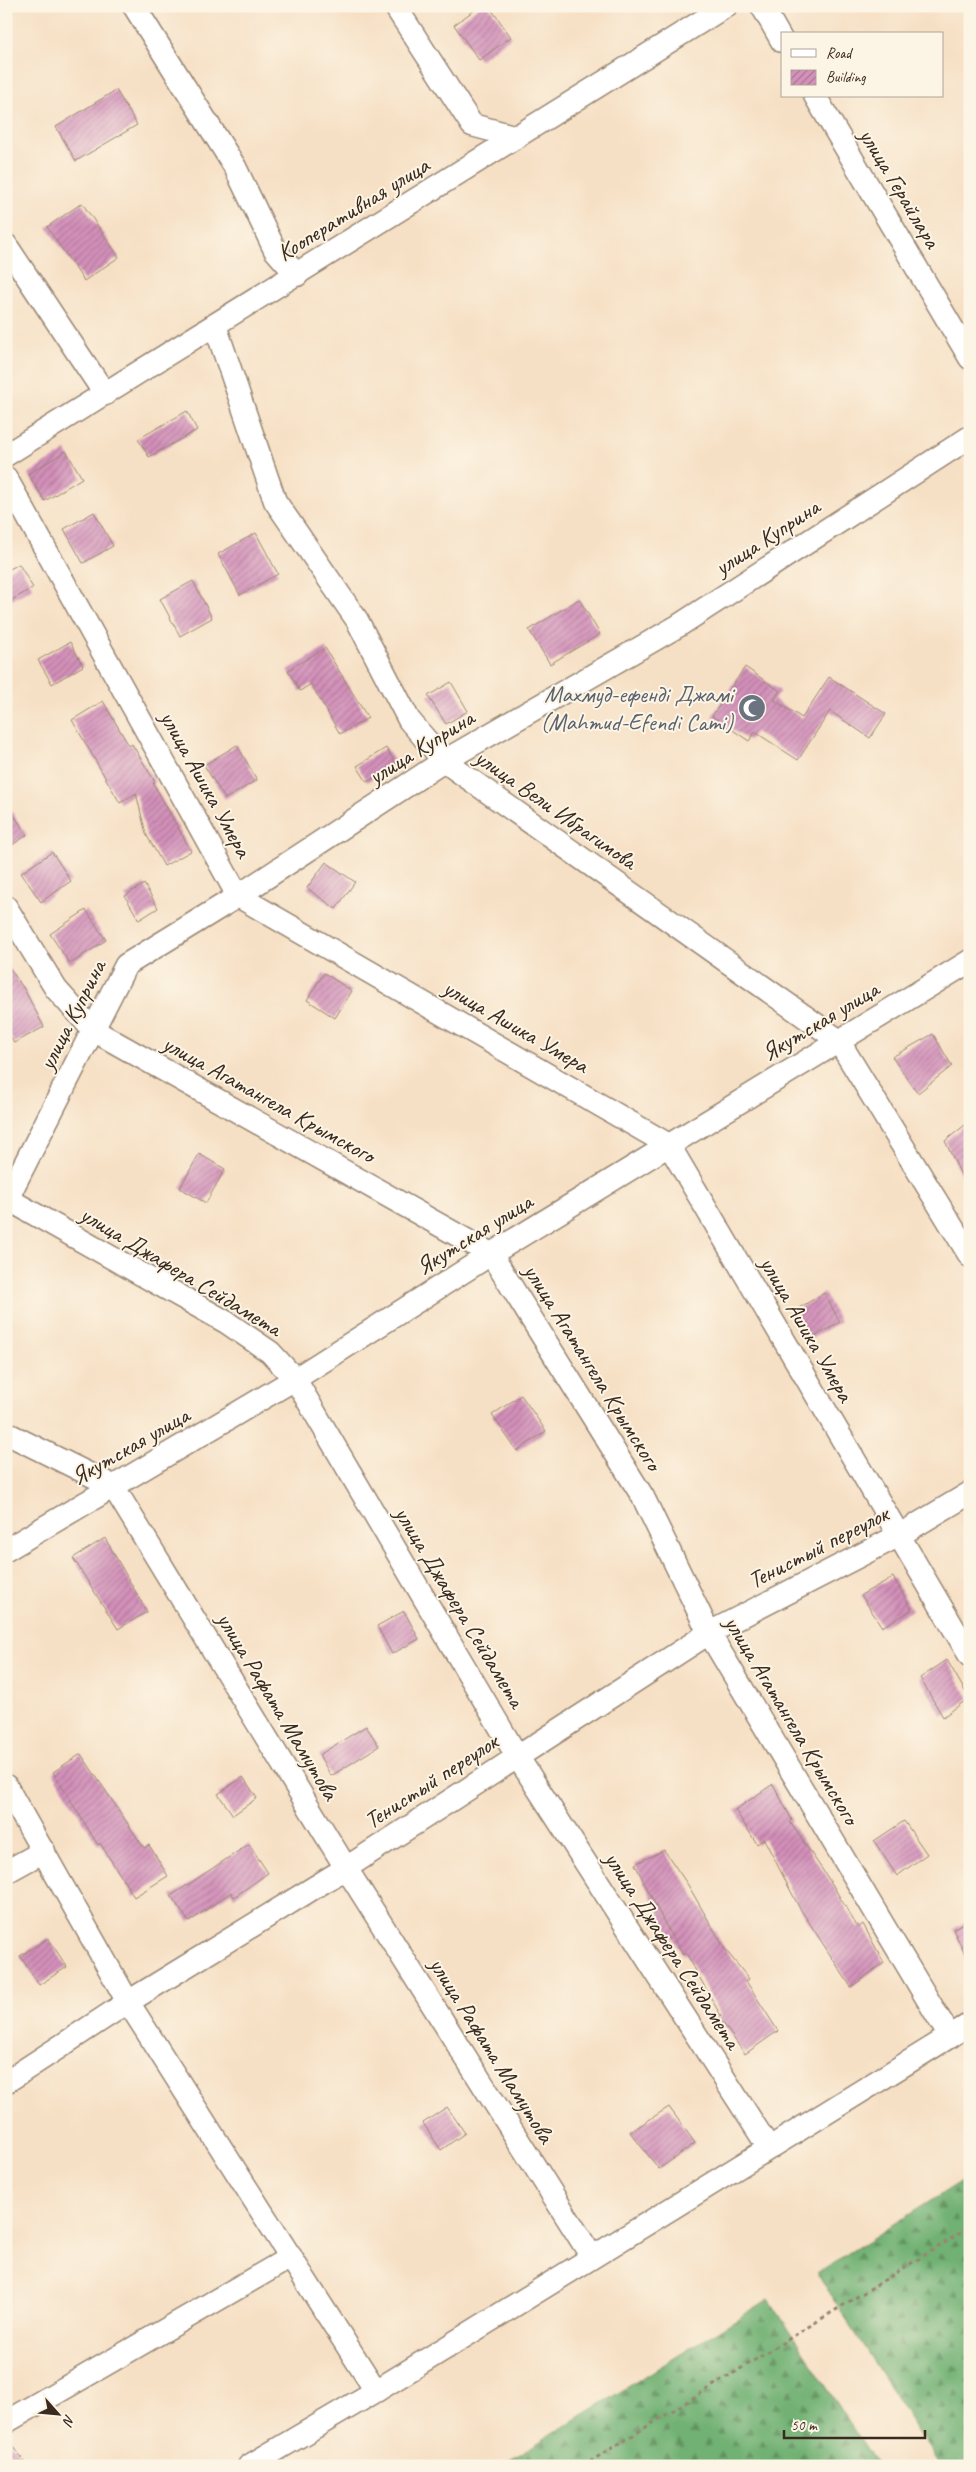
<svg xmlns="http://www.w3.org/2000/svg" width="976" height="2472" font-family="Caveat,sans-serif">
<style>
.forest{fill:url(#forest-firs);stroke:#566e48}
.building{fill:url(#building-hatch)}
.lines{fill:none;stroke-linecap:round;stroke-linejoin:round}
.minor-casing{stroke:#988572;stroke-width:25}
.path{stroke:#988572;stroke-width:3;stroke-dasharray:4 4;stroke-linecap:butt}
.minor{stroke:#fff;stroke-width:22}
.labels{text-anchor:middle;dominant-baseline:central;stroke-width:4;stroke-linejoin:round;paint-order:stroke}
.street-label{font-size:24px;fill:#3b2a1e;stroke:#fcf5e5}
.worship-label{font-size:24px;fill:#5b616d;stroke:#fcf5e5;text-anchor:end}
</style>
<defs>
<pattern id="forest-firs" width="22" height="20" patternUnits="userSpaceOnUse" patternTransform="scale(1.25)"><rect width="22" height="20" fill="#71b173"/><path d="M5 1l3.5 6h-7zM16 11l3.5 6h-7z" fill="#5e905e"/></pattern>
<pattern id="building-hatch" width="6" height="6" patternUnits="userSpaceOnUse" patternTransform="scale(1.25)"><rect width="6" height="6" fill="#d390ba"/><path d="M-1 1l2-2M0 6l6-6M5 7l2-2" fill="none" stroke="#ac7697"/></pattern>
</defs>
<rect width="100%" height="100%" fill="#fcf5e5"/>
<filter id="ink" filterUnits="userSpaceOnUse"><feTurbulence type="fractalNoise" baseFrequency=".02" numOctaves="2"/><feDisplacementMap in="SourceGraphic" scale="10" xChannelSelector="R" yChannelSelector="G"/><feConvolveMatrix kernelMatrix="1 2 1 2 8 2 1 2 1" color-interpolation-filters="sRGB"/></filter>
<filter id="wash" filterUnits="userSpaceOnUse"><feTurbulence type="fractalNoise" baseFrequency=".0096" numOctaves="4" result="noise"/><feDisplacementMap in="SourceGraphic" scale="20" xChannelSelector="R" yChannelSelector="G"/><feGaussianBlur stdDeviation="1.12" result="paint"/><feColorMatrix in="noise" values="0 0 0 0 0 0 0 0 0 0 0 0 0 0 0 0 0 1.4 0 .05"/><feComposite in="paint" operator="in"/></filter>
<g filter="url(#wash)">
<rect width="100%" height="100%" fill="#f6e0c5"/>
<!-- forest -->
<g class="forest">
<path d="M970 2176V2466H940L817 2273Z"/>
<path d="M769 2299 878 2466H501Z"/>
</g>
<g id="blocks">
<!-- building -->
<g class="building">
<path d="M480 6H489L511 37 479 60 454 25Z"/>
<path d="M116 90 137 125 76 161 56 127Z"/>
<path d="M82 203 119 257 84 281 47 227Z"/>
<path d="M187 411 197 430 149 457 138 439Z"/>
<path d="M66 451 82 478 45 501 28 474Z"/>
<path d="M94 512 113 546 83 563 64 529Z"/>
<path d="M256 533 278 574 240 595 218 554Z"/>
<path d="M19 564 33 588 6 603V571Z"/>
<path d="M193 581 212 618 180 636 160 599Z"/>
<path d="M579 599 600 634 550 664 529 630Z"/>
<path d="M70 642 83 666 52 684 38 660Z"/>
<path d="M325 648 368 718 340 734 311 684 300 691 288 670Z"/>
<path d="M745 667 780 691 774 700 802 718 829 677 886 714 870 738 830 711 798 760 755 732 749 741 712 716Z"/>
<path d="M451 682 468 711 446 724 428 696Z"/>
<path d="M103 701 129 746 132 744 155 782 153 783 191 851 164 866 146 834 136 793 120 803 72 720Z"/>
<path d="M237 745 257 780 225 799 204 765Z"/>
<path d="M386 748 396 764 367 782 357 766Z"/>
<path d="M6 803 27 835 6 849Z"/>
<path d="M52 852 71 881 41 902 21 873Z"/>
<path d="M326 862 355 882 336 909 307 888Z"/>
<path d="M144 884 158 908 139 920 125 896Z"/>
<path d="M86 910 106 940 70 964 50 934Z"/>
<path d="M6 963 24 989 44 1027 14 1043 6 1029Z"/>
<path d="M324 973 352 991 335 1018 307 1000Z"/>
<path d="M933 1034 952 1066 918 1093 892 1057Z"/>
<path d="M970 1121V1194L945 1141Z"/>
<path d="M199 1154 225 1169 206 1203 180 1188Z"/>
<path d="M824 1293 840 1322 811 1339 794 1311Z"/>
<path d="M521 1395 546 1431 517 1451 492 1415Z"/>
<path d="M105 1538 147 1612 118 1629 73 1558Z"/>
<path d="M893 1577 912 1610 882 1627 861 1595Z"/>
<path d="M404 1611 419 1639 392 1654 377 1626Z"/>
<path d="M947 1660 969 1698 943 1717 920 1678Z"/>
<path d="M366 1726 379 1746 331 1776 319 1755Z"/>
<path d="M81 1754 144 1848 149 1845 168 1876 134 1897 100 1843 98 1845 53 1772Z"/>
<path d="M243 1777 257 1798 233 1815 218 1794Z"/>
<path d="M773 1784 792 1820 790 1822 832 1884 858 1928 863 1924 884 1963 851 1987 799 1907 764 1839 757 1844 735 1810Z"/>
<path d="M904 1821 927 1854 897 1876 874 1841Z"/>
<path d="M249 1844 268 1873 234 1897 231 1892 189 1922 171 1896Z"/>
<path d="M664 1850 688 1885 725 1949 749 1979 746 1981 778 2031 745 2054 719 2018 721 2016 686 1953 683 1955 665 1924 635 1864Z"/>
<path d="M970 1919V1965L953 1929Z"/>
<path d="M48 1938 67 1967 39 1985 20 1956Z"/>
<path d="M447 2107 465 2133 441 2150 423 2123Z"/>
<path d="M669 2107 695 2143 659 2169 630 2132Z"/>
<path d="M6 2435 27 2466H6Z"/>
</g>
</g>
</g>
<g filter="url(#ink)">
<use href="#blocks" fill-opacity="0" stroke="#988572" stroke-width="1"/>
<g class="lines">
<!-- minor casing -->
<g class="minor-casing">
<g id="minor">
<path d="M134 6 235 167 275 250 297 275"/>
<path d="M395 6 472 125 517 137"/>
<path d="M762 6 782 41"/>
<path d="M815 96 970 358"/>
<path d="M6 245 105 394"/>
<path d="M215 325 275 501 357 620 409 720 444 761 838 1040 970 1256"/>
<path d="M6 455 726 6"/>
<path d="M6 478 238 896 669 1145 970 1656"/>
<path d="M6 907 56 989 93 1030 491 1254 643 1497 709 1633 950 2037"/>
<path d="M6 1198 226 1322 270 1352 295 1379 517 1756 769 2148"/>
<path d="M6 1201 126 965 238 896 444 761 678 626 970 437"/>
<path d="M6 1433 113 1486 346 1868 592 2257"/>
<path d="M6 1550 295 1379 491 1254 970 961"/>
<path d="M6 1786 128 2002 376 2391"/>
<path d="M6 1872 44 1851"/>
<path d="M6 2082 128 2002 346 1868 709 1633 898 1536 970 1493"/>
<path d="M6 2422 291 2257"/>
<path d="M249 2466 376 2391 970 2024"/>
</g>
</g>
<!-- path -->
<path class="path" d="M583 2466 970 2227"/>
<!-- minor -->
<use href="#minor" class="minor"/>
</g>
</g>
<!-- icons -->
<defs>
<g id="mosque-disc" transform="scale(1.4375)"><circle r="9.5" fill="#6b7280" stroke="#fcf5e5"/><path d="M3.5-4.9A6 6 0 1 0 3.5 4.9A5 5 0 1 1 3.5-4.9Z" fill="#fff"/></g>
</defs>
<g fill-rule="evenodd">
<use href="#mosque-disc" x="752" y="708"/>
</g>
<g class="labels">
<!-- street labels -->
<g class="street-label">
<text transform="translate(900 188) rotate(59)">улица Герайлара</text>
<text transform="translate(353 209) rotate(-32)">Кооперативная улица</text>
<text transform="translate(767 537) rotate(-33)">улица Куприна</text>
<text transform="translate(421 747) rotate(-32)">улица Куприна</text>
<text transform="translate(206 784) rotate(61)">улица Ашика Умера</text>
<text transform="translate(556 809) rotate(35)">улица Вели Ибрагимова</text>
<text transform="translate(72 1015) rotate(-63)">улица Куприна</text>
<text transform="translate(820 1021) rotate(-31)">Якутская улица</text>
<text transform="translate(516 1026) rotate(30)">улица Ашика Умера</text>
<text transform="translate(269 1099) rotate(29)">улица Агатангела Крымского</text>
<text transform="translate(474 1234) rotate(-32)">Якутская улица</text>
<text transform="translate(181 1271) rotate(31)">улица Джафера Сейдамета</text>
<text transform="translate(807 1329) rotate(60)">улица Ашика Умера</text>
<text transform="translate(593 1367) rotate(58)">улица Агатангела Крымского</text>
<text transform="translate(130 1446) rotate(-30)">Якутская улица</text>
<text transform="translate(818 1547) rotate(-27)">Тенистый переулок</text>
<text transform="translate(460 1607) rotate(59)">улица Джафера Сейдамета</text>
<text transform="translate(278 1706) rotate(59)">улица Рафата Мамутова</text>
<text transform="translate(792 1720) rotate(59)">улица Агатангела Крымского</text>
<text transform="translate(431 1781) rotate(-33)">Тенистый переулок</text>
<text transform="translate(673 1950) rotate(57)">улица Джафера Сейдамета</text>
<text transform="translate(492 2050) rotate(58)">улица Рафата Мамутова</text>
</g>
<!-- worship labels -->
<g class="worship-label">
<text x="733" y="694">Махмуд-ефенді Джамі<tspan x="733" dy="28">(Mahmud-Efendi Cami)</tspan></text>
</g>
</g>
<!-- margin -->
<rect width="976" height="2472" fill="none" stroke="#fcf5e5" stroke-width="25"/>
<!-- legend -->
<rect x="781" y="32" width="162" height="65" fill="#fcf5e5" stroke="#afa495"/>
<rect x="791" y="49" width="25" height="8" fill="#ffffff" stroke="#afa495"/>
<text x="826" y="58" font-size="15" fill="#3b2a1e">Road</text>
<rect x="791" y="70" width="25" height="15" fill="url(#building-hatch)" stroke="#afa495"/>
<text x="826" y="82" font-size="15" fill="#3b2a1e">Building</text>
<!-- north arrow -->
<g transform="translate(58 2414) rotate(117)" stroke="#fcf5e5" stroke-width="4" paint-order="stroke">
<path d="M0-4L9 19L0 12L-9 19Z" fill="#3b2a1e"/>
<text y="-8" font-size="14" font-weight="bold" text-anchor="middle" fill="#3b2a1e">N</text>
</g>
<!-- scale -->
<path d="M784 2430v8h141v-8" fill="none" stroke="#3b2a1e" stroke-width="2.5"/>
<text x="791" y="2430" font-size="15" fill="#3b2a1e" stroke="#fcf5e5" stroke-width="4" paint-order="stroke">50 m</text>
</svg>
